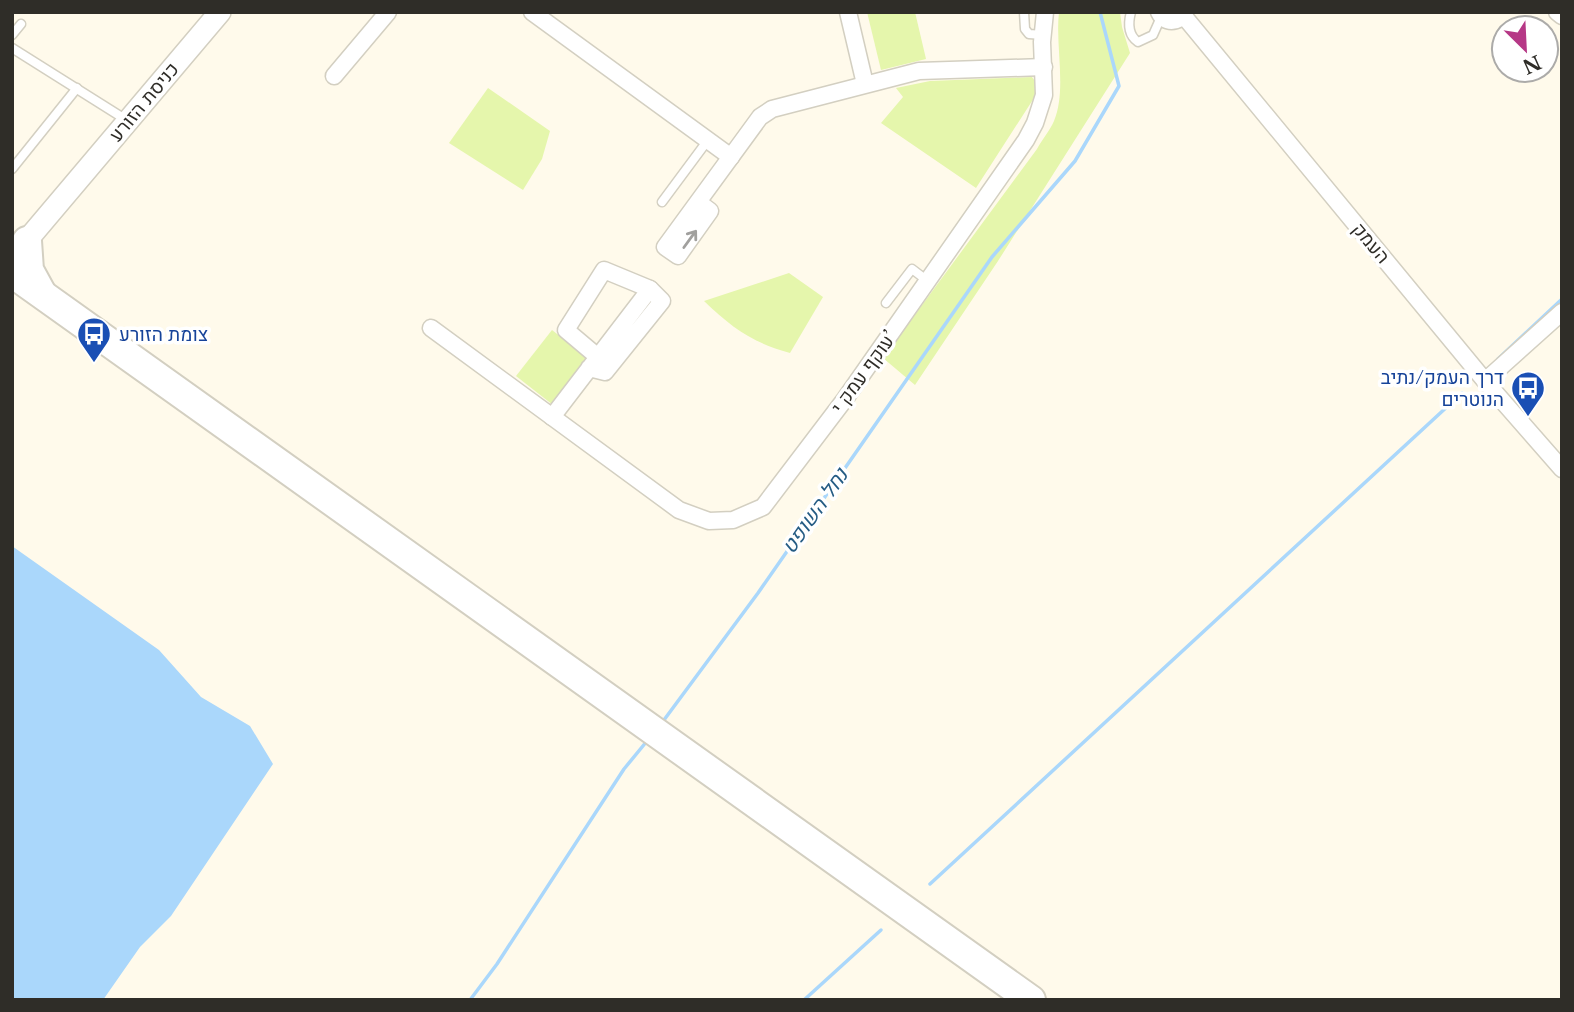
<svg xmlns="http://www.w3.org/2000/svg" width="1574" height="1012" font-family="'Libre Baskerville',Heebo,serif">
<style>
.green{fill:#e5f6ac}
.water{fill:#aad7fb}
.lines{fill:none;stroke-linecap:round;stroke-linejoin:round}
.stream{stroke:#aad7fb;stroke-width:3.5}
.lane-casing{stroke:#d3cfc1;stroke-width:11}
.street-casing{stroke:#d3cfc1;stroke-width:19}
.secondary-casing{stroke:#d3cfc1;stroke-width:24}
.highway-casing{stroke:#d3cfc1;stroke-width:32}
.lane{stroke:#fff;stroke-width:8}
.street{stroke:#fff;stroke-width:16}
.secondary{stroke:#fff;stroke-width:21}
.highway{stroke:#fff;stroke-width:28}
.oneway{stroke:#a1a09e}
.labels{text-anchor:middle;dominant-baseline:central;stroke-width:7;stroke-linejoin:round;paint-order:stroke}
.street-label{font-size:19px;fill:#2f2d28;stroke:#fff}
.transit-label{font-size:19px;fill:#164399;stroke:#fff;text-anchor:start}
.water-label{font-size:21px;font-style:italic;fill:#255c84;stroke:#fff}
</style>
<rect width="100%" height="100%" fill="#fffaeb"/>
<!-- green -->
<g class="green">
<path d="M867 12H915L926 59 881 70Z"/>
<path d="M1059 12H1120L1122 27 1130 53 998 261 915 385 883 358 1037 149C1042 140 1050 130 1054 121 1067 90 1055 46 1059 12Z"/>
<path d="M1032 77 1037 84 1034 98 976 188 881 123 903 97 896 88 930 81Z"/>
<path d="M488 88 550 131 542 159 523 190 449 143Z"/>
<path d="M789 273 823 297 790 353C753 343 732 328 704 301Z"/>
<path d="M552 330 589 359 553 405 516 376Z"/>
</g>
<!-- water -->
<path class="water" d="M12 546 159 650 201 697 250 726 273 764 171 916 140 947 103 1000H12Z"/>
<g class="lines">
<!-- stream -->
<g class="stream">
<path d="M1498 359 1562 299"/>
<path d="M661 724 758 593 992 257 1075 161 1119 86 1100 12"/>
<path d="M930 884 1462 393"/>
<path d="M470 1000 497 964 624 769 647 741"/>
<path d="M804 1000 881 930"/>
</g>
<!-- lane casing -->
<g class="lane-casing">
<g id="lane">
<path d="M1024 12 1025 29 1029 34 1043 35"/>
<path d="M1131 12C1128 23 1128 35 1138 42L1153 35 1161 17"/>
<path d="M12 35 21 24"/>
<path d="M12 48 128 121"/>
<path d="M12 169 77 88"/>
<path d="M662 202 708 140"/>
<path d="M886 303 912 269 929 282"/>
</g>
</g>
<!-- street casing -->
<g class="street-casing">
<g id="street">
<path d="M532 12 731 157"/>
<path d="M848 12 865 84"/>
<path d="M1159 12C1165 24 1178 24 1185 12"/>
<path d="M1557 12 1562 16"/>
<path d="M1183 15 1485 381 1562 469"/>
<path d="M334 76 388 12"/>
<path d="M698 202 710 211 678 256 665 247 760 117 772 109 919 71 1044 67"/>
<path d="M431 328 679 510 709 521 733 520 763 507 845 399 1026 140 1035 123 1044 95 1042 42 1045 12"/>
<path d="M598 357 566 330 604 270 650 289"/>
<path d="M1485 381 1562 312"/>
<path d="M552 417 650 289 662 301 605 372 589 368"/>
</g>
</g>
<!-- secondary casing -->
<g class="secondary-casing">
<path id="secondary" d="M12 258 220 12"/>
</g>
<!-- highway casing -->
<g class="highway-casing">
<g id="highway">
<path d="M27 241 29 270 41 292"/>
<path d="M12 273 1031 1000"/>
</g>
</g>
<!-- lane -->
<use href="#lane" class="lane"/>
<!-- street -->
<use href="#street" class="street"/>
<!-- secondary -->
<use href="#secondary" class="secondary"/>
<!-- highway -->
<use href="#highway" class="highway"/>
</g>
<!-- one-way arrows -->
<defs><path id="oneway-shaft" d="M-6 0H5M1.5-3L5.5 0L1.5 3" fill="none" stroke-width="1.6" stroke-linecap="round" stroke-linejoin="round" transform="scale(1.75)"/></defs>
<use class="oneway" href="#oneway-shaft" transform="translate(690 239) rotate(-54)"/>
<!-- icons -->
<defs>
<g id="bus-pin" transform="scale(1.75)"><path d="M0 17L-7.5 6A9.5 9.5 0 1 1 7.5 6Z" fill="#1a4fb4" stroke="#fff"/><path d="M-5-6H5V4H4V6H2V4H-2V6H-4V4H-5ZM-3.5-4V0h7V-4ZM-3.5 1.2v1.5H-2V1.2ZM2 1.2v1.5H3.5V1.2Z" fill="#fff"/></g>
</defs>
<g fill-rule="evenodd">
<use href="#bus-pin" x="94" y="334"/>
<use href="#bus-pin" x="1528" y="388"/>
</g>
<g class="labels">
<!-- street labels -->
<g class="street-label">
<text transform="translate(144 102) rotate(-50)">כניסת הזורע</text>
<text transform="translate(1371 243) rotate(50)">העמק</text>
<text transform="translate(864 372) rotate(-54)">עוקף עמק י’</text>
</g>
<!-- transit labels -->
<g class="transit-label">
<text x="119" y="334">צומת הזורע</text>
<text x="1504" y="377" text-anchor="end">דרך העמק/נתיב<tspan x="1504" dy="22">הנוטרים</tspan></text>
</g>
<!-- water labels -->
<g class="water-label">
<text transform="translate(815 511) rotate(-55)">נחל השופט</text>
</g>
</g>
<!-- border -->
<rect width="1574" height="1012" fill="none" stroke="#2f2d28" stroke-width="28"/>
<!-- north arrow -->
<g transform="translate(1525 49) rotate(156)"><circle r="33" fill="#ffffff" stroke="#acaba9" stroke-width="2"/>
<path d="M0-5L12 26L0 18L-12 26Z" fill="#b63886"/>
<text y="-10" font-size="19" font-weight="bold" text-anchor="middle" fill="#2f2d28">N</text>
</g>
</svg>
